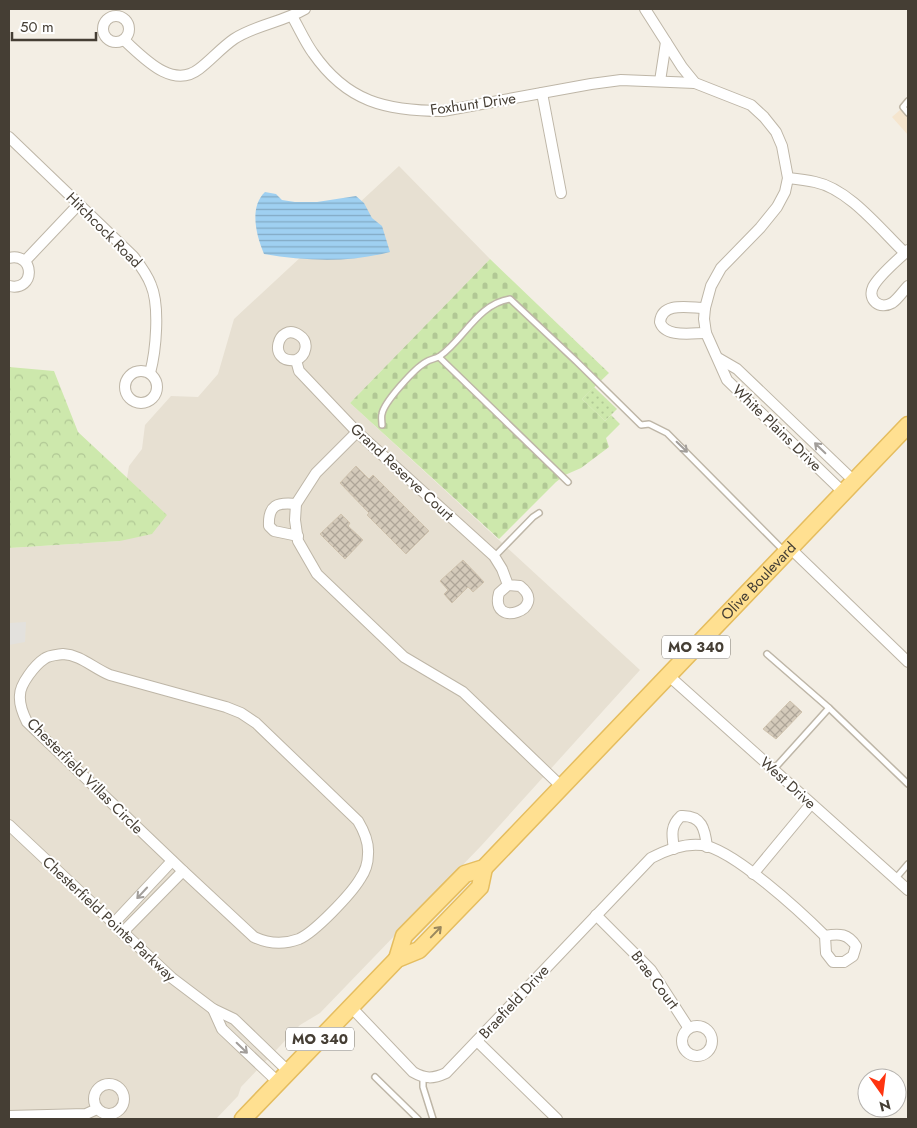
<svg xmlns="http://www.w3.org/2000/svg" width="917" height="1128" font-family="Jost,sans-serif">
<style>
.residential{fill:#e7e0d2}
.commercial{fill:#f5e5ce}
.grass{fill:url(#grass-dots)}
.forest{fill:url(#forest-crowns)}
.cemetery{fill:url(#cemetery-stones)}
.parking{fill:#e3e1dd}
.water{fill:url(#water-rules)}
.building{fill:url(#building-cross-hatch);stroke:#cfc2ad}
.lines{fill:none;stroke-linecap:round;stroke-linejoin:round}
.lane-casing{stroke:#beb6a7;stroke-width:8}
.street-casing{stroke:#beb6a7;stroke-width:12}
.primary-casing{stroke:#e5bd5f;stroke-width:19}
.lane{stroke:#fff;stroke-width:5}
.street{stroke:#fff;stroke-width:10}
.primary{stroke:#ffe091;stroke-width:16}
.oneway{stroke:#a29e9a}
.oneway2{stroke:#99875e}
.labels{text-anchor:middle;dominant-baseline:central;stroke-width:4;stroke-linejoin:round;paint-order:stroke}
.shield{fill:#fff;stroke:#7d7871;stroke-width:1}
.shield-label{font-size:14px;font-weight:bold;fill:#453e34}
.street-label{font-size:15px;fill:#453e34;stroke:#fff}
</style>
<defs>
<pattern id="grass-dots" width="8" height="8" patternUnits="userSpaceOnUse" patternTransform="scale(1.25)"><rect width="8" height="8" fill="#cde8ac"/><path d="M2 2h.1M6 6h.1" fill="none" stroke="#b1c895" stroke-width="1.8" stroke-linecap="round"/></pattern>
<pattern id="forest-crowns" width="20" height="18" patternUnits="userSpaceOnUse" patternTransform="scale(1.25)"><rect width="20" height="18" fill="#cde8ac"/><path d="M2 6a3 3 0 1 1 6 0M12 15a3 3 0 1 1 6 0" fill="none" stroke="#b1c895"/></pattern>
<pattern id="cemetery-stones" width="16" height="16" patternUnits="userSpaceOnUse" patternTransform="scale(1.25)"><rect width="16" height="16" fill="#cde8ac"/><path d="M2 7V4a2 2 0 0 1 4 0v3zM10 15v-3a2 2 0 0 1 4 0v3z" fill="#b1c895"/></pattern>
<pattern id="water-rules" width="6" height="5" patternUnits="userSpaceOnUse" patternTransform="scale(1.25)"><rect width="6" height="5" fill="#9fd0f1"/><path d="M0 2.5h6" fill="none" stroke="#83aac4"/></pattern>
<pattern id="building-cross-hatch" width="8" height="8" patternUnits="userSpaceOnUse" patternTransform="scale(1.25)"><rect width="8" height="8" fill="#d4caba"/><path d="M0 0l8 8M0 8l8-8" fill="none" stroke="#aea598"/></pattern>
</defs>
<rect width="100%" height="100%" fill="#f3eee4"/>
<!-- residential -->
<path class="residential" d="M399 166 490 259 350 403 640 670 481 846 320 1013 300 1025 241 1087 238 1096 216 1119H9V548L120 541 166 515 127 478 129 466 142 449 145 425 171 396 198 397 218 374 234 319Z"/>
<!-- commercial -->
<path class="commercial" d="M908 103V135L892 117Z"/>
<!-- grass -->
<path class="grass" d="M594 387 617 409 605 421 582 399Z"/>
<!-- forest -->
<path class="forest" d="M9 367 54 371 78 432 167 515 152 534 120 541 9 548Z"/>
<!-- cemetery -->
<path class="cemetery" d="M490 259 609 373 582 399 605 421 611 415 620 424 606 438 609 447 581 468 565 475 556 482 499 539 350 403Z"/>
<!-- parking -->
<path class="parking" d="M26 622 25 642 9 645V623Z"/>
<!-- water -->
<path class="water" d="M265 192 276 194 282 200 295 202H317L356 196 364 203 372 218 382 226 390 252C348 263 306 261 264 254 256 235 249 207 265 192Z"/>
<!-- building -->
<g class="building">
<path d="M356 466 369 479 373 475 429 531 406 554 367 515 369 513 340 483Z"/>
<path d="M341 514 350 523 348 526 363 540 345 559 320 534Z"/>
<path d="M463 560 484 582 473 592 468 587 452 603 444 594 448 590 440 581Z"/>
<path d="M790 701 802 712 776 739 763 729Z"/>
</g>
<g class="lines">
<!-- lane casing -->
<g class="lane-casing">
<g id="lane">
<path d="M908 101 903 107 908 113"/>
<path d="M439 357 568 482"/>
<path d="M382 425C382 422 381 417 382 414 384 402 415 368 426 362 430 359 436 359 440 356 464 339 478 304 510 299L576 361 641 425 649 424 667 433 784 551"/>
<path d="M495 556 533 517 539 513"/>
<path d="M767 654 829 708 908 784"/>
<path d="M774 769 829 708"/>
<path d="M896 878 908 864"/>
<path d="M375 1077 418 1119"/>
<path d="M423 1078V1087L433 1119"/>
</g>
</g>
<!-- street casing -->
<g class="street-casing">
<g id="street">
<path d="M645 9 682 67 695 83 751 105 764 117 776 132 782 146 788 178 785 192 777 207 760 228 721 268 711 286 705 308 704 319 706 333 727 380 844 493"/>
<circle cx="116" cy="29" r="13"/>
<path d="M292 16C299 28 305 42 313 53 347 102 386 111 443 111L591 84 621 80 695 83"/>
<path d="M124 40C143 57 172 90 199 69 211 60 221 48 234 39 255 25 283 22 305 9"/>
<path d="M660 81 666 42"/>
<path d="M542 93 561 193"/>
<path d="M9 137 133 256C140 265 147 274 151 285 160 306 156 351 150 373"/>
<path d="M788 178C797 179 806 180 815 182 849 189 880 229 905 253"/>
<path d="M908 250C898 260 879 275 873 287 867 300 880 310 892 303 898 299 903 291 908 286"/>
<path d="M9 258C35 252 36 292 9 286"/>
<path d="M25 261 79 204"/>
<path d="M705 308C690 308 662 301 660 322 665 338 692 333 706 333"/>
<path d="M718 358 737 369 855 482"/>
<path d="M296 360C306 356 310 342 299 335 278 321 266 364 296 360L299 371 357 432 494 556 502 569 508 585 499 593C489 630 550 609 520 586L508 585"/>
<circle cx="141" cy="387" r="16"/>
<path d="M357 432 316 473 296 504 295 520 298 541 317 574 404 657 463 692 562 787"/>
<path d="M296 504C277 502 268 505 269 526L274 531 298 536"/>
<path d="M791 549 908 662"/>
<path d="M63 654C81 655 93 668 110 675L226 707 241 713 256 723 358 821C364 831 369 842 368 854 368 862 365 872 360 879 351 894 315 932 299 939 283 945 269 944 254 937L183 871 27 722C23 714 19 704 20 695 20 684 35 665 44 659 49 655 56 655 63 654Z"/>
<path d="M669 676 908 890"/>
<path d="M9 825 172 978 213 1009 234 1019 289 1072"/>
<path d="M674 849C672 835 670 826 681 816 702 815 705 829 707 847"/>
<path d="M753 874 811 804"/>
<path d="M596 915 651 970 688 1027"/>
<path d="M113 924 172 861"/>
<path d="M122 933 183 871"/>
<path d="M351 1007 413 1072C425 1079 433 1079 446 1073L651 858C666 850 685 843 702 845 733 849 802 913 825 936L826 953 833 962H844L853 956 856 946C848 934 840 933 825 936"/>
<path d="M213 1009 222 1029 279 1083"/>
<circle cx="697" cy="1041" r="15"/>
<path d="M477 1041 557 1119"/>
<circle cx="109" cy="1099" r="15"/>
<path d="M9 1116 86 1114 97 1109"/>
</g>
</g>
<!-- primary casing -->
<g class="primary-casing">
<g id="primary">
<path id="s1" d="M397 959 404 936 465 874 484 868 908 425"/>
<path d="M243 1119 397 959 419 950 480 887 484 868"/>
</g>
</g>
<!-- lane -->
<use href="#lane" class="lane"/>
<!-- street -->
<use href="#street" class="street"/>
<!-- primary -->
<use href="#primary" class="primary"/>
</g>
<!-- one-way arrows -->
<defs><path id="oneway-shaft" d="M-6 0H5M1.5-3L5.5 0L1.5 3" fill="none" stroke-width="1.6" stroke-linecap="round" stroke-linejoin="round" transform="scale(1.25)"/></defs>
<g class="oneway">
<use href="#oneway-shaft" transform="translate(682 447) rotate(44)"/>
<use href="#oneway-shaft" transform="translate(820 448) rotate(-136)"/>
<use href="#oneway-shaft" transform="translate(142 893) rotate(133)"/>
<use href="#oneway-shaft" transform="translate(242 1048) rotate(44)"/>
</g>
<use class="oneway2" href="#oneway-shaft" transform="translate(436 932) rotate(-46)"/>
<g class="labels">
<!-- shield labels -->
<g class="shield">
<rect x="662" y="635.5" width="68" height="23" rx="4"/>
<rect x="286" y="1027.5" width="68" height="23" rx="4"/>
</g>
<g class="shield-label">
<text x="696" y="647">MO 340</text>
<text x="320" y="1039">MO 340</text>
</g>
<!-- street labels -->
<g class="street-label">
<text transform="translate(473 104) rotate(-8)">Foxhunt Drive</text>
<text transform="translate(104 230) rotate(45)">Hitchcock Road</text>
<text transform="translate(777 428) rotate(44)">White Plains Drive</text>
<text transform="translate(402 472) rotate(43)">Grand Reserve Court</text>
<text stroke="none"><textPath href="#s1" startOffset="528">Olive Boulevard</textPath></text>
<text transform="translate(85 776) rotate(45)">Chesterfield Villas Circle</text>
<text transform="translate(788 783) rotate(42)">West Drive</text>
<text transform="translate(109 919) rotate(43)">Chesterfield Pointe Parkway</text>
<text transform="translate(655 980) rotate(53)">Brae Court</text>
<text transform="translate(514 1002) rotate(-47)">Braefield Drive</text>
</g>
</g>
<!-- border -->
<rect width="917" height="1128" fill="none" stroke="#453e34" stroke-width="20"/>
<!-- north arrow -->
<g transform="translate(882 1093) rotate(166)"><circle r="24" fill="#ffffff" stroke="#b5b2ae"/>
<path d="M0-4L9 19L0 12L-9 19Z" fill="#fe3410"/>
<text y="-8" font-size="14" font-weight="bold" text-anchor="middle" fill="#453e34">N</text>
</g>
<!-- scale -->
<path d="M12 32v8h84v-8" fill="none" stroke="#453e34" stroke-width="2.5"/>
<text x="20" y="32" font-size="15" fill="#453e34" stroke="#ffffff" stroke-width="4" paint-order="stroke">50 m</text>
</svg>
